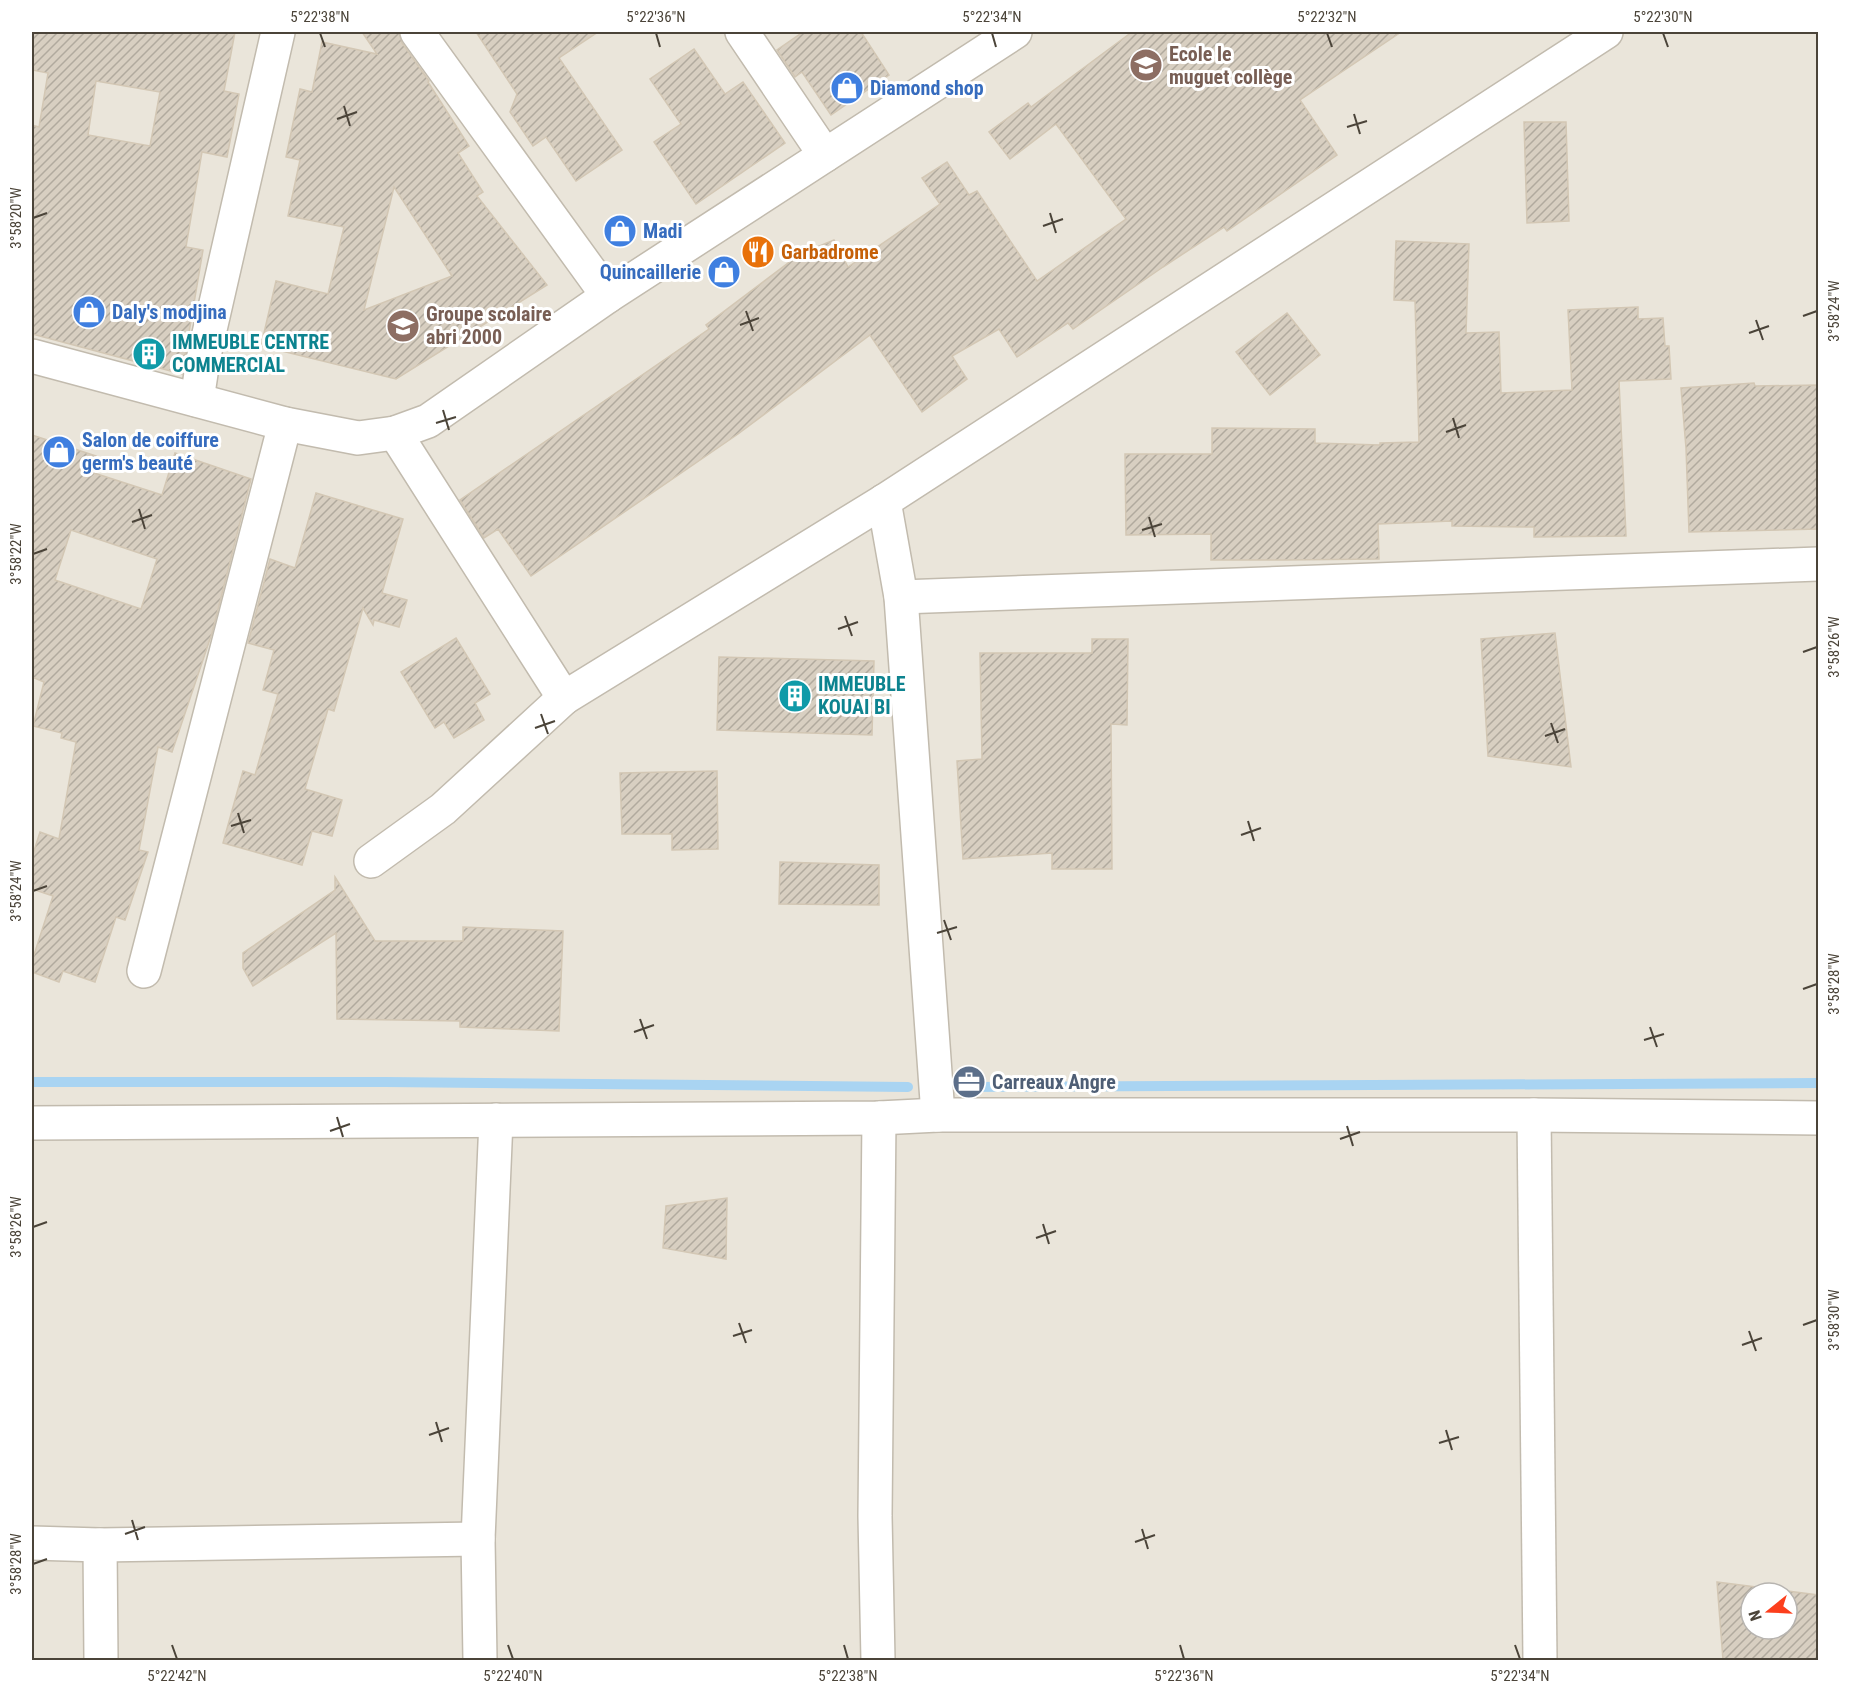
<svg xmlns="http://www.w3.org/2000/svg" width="1850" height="1692" font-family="'Roboto Condensed',sans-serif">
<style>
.residential{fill:#eae5da;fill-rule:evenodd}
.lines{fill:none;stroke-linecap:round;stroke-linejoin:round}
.stream{stroke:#a9d4f2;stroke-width:10}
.building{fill:url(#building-hatch);stroke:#d3c7b4;stroke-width:1.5;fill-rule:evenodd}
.minor-casing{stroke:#c2bbae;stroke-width:36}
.minor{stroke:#fff;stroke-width:33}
.ticks{fill:none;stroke:#4b4439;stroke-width:2}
.labels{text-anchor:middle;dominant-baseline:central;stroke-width:6;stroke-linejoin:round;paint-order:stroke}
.education-label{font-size:20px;font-weight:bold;fill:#785e54;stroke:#fff;text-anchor:start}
.shop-label{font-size:20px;font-weight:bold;fill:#366cbe;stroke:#fff;text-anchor:start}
.food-label{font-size:20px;font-weight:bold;fill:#c56008;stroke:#fff;text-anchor:start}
.culture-label{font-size:20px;font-weight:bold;fill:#0d838f;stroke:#fff;text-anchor:start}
.service-label{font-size:20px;font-weight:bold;fill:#4e5e75;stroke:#fff;text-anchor:start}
.neatline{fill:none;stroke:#4b4439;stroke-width:2}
.ticks-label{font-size:15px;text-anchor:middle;fill:#4b4439}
</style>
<defs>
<pattern id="building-hatch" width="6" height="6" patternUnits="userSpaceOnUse" patternTransform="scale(1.5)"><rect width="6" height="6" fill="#d8cfc1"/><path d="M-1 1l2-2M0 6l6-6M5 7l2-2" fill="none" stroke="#b1aa9e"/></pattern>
</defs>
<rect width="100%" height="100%" fill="#f6f3ec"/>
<!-- residential -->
<path class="residential" d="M32 32H1818V1660H32ZM1751 1593H1787V1629H1751Z"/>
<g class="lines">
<!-- stream -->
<g class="stream">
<path d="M32 1082H386L908 1087"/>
<path d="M964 1087 1818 1083"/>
</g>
</g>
<!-- building -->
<g class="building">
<path d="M32 32H235L224 91 239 94 227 157 202 152 186 247 203 250 182 374 32 334V125L39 127 48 73 32 70ZM96 81 160 92 150 146 88 135Z"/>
<path d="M362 32H399L402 43 429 81 428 82 469 146 458 153 483 192 477 196 547 285 396 379 261 346 276 281 328 294 344 227 288 216 300 160 286 157 300 89 312 92 322 42 377 54ZM394 187 452 276 364 310Z"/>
<path d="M476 32H598L559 58 622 150 576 181 546 137 533 146 510 112 517 94Z"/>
<path d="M803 32H861L889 75 831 115 802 72 795 77 777 50Z"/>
<path d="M1132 32H1401L1300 100 1337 155 1227 231 1224 227 1163 267 1073 329 1068 323 1017 357 999 329 952 356 967 379 922 412 870 335 738 434 531 576 498 529 484 538 460 500 709 329 706 325 800 254 834 240 848 267 940 204 922 178 947 162 969 195 977 191 1037 281 1126 219 1056 124 1010 159 989 132 1028 103 1031 107Z"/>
<path d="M694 49 725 94 743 82 785 143 696 204 654 142 681 124 650 79Z"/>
<path d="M1524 122H1566L1569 221 1527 223Z"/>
<path d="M1396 241 1469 244 1466 333 1499 332 1501 393 1572 390 1568 310 1638 307V319L1663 318 1665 346H1669L1671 379 1619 381 1626 536 1534 537V527L1452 526V521L1378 524 1379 559 1282 560H1211V534L1126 535 1125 454H1212V428L1315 429V443L1380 445V443L1419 442 1415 301 1394 300Z"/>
<path d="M1287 313 1320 355 1270 395 1236 352Z"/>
<path d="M1754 383 1755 386 1818 385V529L1689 532 1686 448 1681 388Z"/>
<path d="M32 435 96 456 91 472 162 495 175 453 251 479 212 633 172 752 158 747 139 850 148 852 125 920 116 917 95 982 63 971 59 982 32 972V961L53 896 32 889V857L40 832 59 839 76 742 61 738 62 733 33 726 44 682 32 677ZM71 530 157 559 141 609 55 580Z"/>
<path d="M316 493 403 519 382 593 407 600 399 627 374 620 373 625 363 608 334 711 328 709 305 789 342 800 332 836 312 831 302 865 223 843 243 771 255 775 278 694 263 690 274 650 248 643 270 559 295 568Z"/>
<path d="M1555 633 1571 767 1488 756 1481 639Z"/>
<path d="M456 638 490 694 475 703 484 720 454 738 444 722 435 728 401 672Z"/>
<path d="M1092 639H1128L1127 725 1111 724 1112 869H1052V853L963 859 957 761 982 759 980 653H1092Z"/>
<path d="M719 657 874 661 872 735 717 730Z"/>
<path d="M717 771 718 849 672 850V834H622L620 773Z"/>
<path d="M780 862 879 865V905L779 904Z"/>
<path d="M335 877 375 941H463V927L563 931 559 1031 460 1027V1021L337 1019 336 933 253 986 243 968V953L335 890Z"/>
<path d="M727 1198 726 1259 663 1248 666 1206Z"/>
<path d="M1717 1582 1818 1595V1660H1723ZM1751 1593H1787V1629H1751Z"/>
</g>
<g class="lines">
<!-- minor casing -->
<g class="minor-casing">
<g id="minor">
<path d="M417 32 608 296"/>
<path d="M742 32 825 155"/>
<path d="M32 356 285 424 358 438 395 433 428 421 608 296 1015 32"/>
<path d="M197 400 203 360 278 32"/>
<path d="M395 433 564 698 884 501 1606 32"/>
<path d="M884 501 901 597 938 1115"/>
<path d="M901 597 1818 564"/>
<path d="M371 861 443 809 564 698"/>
<path d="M144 971 285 424"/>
<path d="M1534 1115 1540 1660"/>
<path d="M32 1123 879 1118 938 1115H1534L1818 1118"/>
<path d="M32 1543 100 1545 478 1539"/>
<path d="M100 1545 101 1660"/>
<path d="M480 1660 478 1539 496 1120"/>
<path d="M878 1660 875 1516 879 1118"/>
</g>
</g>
<!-- minor -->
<use href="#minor" class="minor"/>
</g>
<!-- ticks -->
<path class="ticks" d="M320 33 325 47M656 33 660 47M992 33 996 47M1327 33 1332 47M1663 33 1668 47M344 106 350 126M1354 114 1360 134M337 119 357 112M1347 127 1367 121M1050 213 1056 233M33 218 47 213M1043 226 1063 219M746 311 753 331M1803 316 1817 311M1756 320 1763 340M740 325 759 318M1749 333 1769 326M443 410 449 430M1453 418 1459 438M436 423 456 417M1446 432 1466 425M139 509 145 529M1149 517 1155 537M132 522 152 515M1142 530 1162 524M33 554 47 549M845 616 852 636M838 629 858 622M1803 652 1817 647M541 714 548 734M1551 723 1558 743M535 728 555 721M1545 736 1565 729M238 813 244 833M1248 821 1254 841M231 826 251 820M1241 835 1261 828M33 891 47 886M944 920 951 940M937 933 957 927M1803 989 1817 984M640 1019 647 1039M1650 1027 1657 1047M634 1032 654 1025M1644 1040 1664 1034M337 1117 343 1137M1347 1126 1353 1146M330 1131 350 1124M1340 1139 1360 1132M1043 1224 1049 1244M33 1227 47 1222M1036 1238 1056 1231M739 1323 746 1343M1803 1325 1817 1320M1749 1331 1756 1351M733 1336 752 1330M1742 1345 1762 1338M436 1422 442 1442M1446 1430 1452 1450M429 1435 449 1428M1439 1443 1459 1437M132 1520 138 1540M1142 1529 1148 1549M125 1534 145 1527M1135 1542 1155 1535M33 1564 47 1559M172 1645 177 1659M508 1645 513 1659M844 1645 848 1659M1180 1645 1184 1659M1515 1645 1520 1659"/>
<!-- icons -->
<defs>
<g id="school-disc" transform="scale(1.725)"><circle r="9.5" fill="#8d6e63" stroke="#fff"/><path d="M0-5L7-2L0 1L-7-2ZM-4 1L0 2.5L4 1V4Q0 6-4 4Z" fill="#fff"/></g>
<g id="shop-disc" transform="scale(1.725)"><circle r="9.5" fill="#3f7fe0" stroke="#fff"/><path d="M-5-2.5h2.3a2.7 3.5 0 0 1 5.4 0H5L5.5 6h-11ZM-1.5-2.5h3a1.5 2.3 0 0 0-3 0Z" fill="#fff"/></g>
<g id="restaurant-disc" transform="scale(1.725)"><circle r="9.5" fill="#e8710a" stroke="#fff"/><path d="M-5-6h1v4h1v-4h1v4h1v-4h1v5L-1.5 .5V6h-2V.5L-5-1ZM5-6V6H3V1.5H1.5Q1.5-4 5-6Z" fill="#fff"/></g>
<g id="building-disc" transform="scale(1.725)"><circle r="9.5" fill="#0f9aa8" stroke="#fff"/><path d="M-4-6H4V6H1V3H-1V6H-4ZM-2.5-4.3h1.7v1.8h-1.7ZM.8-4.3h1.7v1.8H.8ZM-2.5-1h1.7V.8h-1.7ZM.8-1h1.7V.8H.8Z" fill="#fff"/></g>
<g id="office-disc" transform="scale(1.725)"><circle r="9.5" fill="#5c6f8a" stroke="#fff"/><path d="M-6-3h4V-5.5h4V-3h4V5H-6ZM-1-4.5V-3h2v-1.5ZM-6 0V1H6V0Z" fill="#fff"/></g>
</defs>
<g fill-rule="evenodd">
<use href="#school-disc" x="1146" y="65"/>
<use href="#shop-disc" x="847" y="88"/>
<use href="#shop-disc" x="620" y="231"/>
<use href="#restaurant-disc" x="758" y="252"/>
<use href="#shop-disc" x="724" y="272"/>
<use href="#shop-disc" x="89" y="312"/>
<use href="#school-disc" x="403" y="326"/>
<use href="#building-disc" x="149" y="354"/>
<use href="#shop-disc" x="59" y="452"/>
<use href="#building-disc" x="795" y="696"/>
<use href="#office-disc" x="969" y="1082"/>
</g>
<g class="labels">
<!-- education labels -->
<g class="education-label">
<text x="1169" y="54">Ecole le<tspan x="1169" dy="23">muguet collège</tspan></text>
<text x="426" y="314">Groupe scolaire<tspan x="426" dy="23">abri 2000</tspan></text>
</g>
<!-- shop labels -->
<g class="shop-label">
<text x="870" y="88">Diamond shop</text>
<text x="643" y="231">Madi</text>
<text x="701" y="272" text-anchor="end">Quincaillerie</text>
<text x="112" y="312">Daly's modjina</text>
<text x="82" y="440">Salon de coiffure<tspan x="82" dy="23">germ's beauté</tspan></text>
</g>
<!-- food labels -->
<g class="food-label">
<text x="781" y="252">Garbadrome</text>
</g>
<!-- culture labels -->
<g class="culture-label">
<text x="172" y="342">IMMEUBLE CENTRE<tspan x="172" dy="23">COMMERCIAL</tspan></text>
<text x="818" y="684">IMMEUBLE<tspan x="818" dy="23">KOUAI BI</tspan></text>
</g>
<!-- service labels -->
<g class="service-label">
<text x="992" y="1082">Carreaux Angre</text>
</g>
</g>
<!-- border -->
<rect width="1850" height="1692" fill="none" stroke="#ffffff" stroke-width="66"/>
<!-- north arrow -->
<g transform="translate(1769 1611) rotate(252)"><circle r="28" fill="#ffffff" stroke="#b7b4b0" stroke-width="1.5"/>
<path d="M0-4.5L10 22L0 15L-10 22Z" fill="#fc3f1d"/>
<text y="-9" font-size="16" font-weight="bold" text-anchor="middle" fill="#4b4439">N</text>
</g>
<rect x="33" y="33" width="1784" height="1626" class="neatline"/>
<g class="ticks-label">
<text x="320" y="22">5°22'38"N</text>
<text x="656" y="22">5°22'36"N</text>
<text x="992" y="22">5°22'34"N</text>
<text x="1327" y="22">5°22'32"N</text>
<text x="1663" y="22">5°22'30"N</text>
<text transform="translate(16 218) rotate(-90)" y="5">3°58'20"W</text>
<text transform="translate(1834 311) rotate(-90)" y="5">3°58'24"W</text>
<text transform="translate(16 554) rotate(-90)" y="5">3°58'22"W</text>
<text transform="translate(1834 647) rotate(-90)" y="5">3°58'26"W</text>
<text transform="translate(16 891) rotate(-90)" y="5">3°58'24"W</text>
<text transform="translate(1834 984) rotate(-90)" y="5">3°58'28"W</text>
<text transform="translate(16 1227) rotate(-90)" y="5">3°58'26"W</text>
<text transform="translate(1834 1320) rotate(-90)" y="5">3°58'30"W</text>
<text transform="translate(16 1564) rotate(-90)" y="5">3°58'28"W</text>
<text x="177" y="1681">5°22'42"N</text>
<text x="513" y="1681">5°22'40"N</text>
<text x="848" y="1681">5°22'38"N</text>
<text x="1184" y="1681">5°22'36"N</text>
<text x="1520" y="1681">5°22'34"N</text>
</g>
</svg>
